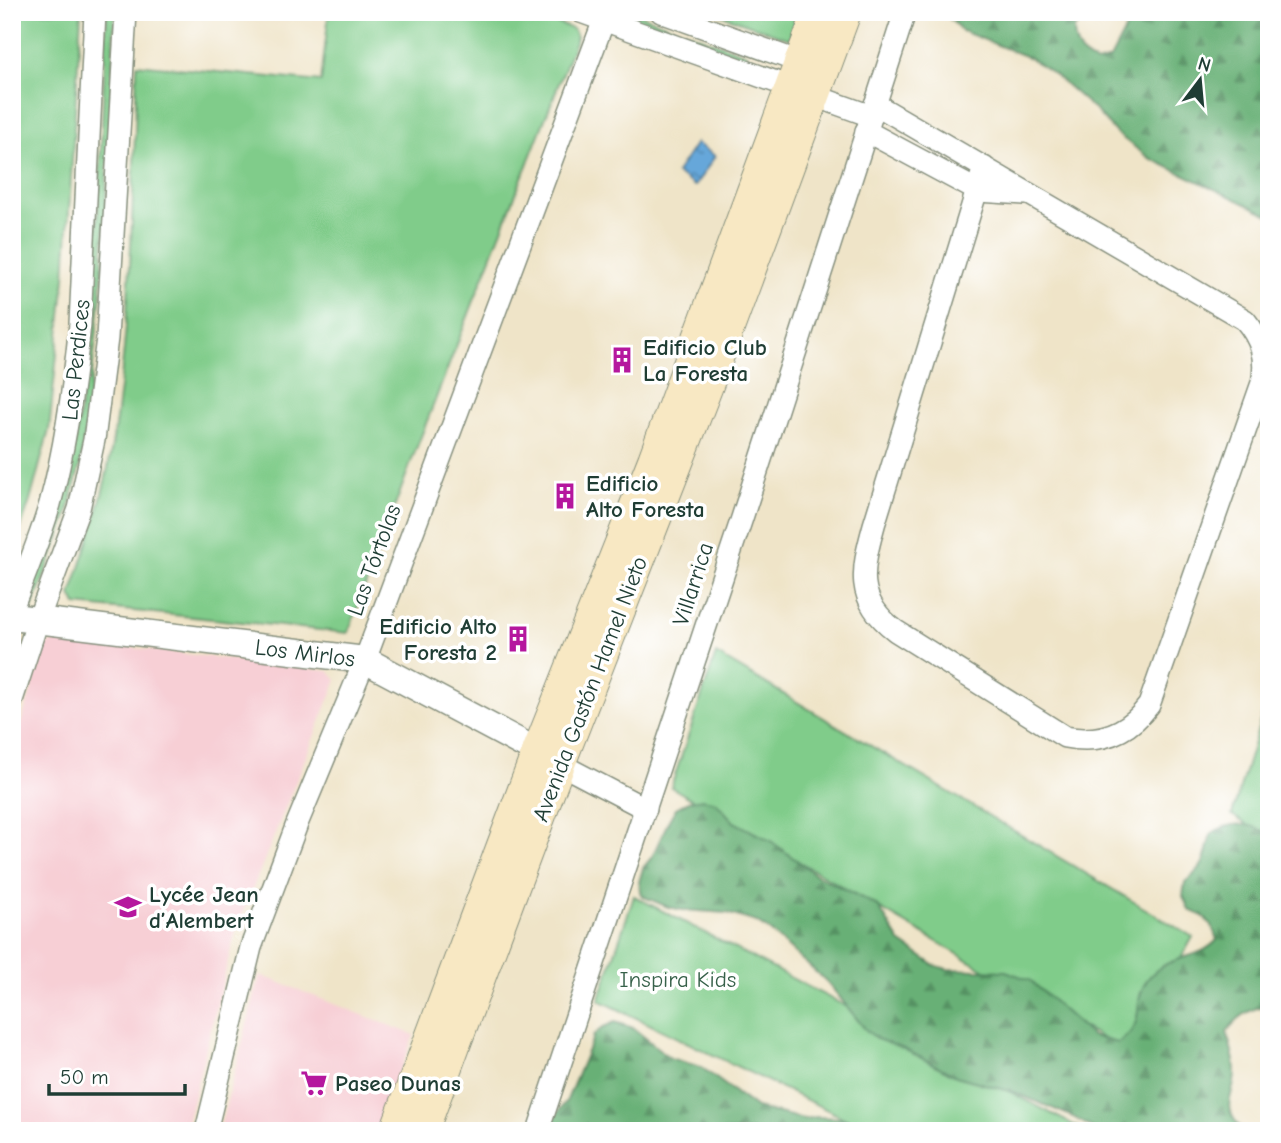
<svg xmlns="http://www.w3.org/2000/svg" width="1281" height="1143" font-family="'Comic Neue',sans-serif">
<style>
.built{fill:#f7cfd5}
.green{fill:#80cc8a;stroke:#50845f;stroke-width:2}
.forest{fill:url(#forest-firs);stroke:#447655;stroke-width:2}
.water{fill:url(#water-ripples);stroke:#427287;stroke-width:2}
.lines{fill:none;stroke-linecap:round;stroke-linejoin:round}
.minor-casing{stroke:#87907e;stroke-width:24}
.tertiary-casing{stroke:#87907e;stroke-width:29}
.secondary-casing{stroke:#87907e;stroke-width:32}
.minor{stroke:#fff;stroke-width:21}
.tertiary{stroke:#fff;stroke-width:26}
.secondary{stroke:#f8e8c3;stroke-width:30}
.labels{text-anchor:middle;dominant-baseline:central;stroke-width:7;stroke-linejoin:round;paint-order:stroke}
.poi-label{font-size:23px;font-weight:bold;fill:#1f3d34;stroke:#fff;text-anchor:start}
.street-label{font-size:23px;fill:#1f3d34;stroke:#fff}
.park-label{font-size:23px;fill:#37614a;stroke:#fff}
</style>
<defs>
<pattern id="forest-firs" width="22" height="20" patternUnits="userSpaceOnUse" patternTransform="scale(1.75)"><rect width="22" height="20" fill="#68b076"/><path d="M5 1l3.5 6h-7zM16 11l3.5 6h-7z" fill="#559062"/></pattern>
<pattern id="water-ripples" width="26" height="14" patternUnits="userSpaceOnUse" patternTransform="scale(1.75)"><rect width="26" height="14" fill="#66a7da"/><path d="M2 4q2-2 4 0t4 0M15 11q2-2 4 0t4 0" fill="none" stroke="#5389b2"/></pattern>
</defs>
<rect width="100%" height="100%" fill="#fff"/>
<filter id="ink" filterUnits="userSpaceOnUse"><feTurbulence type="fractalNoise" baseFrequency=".0143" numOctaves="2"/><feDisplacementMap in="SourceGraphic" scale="14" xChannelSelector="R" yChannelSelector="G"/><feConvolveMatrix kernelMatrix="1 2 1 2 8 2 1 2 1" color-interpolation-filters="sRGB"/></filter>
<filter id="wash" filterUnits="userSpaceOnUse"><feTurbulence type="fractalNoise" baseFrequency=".00686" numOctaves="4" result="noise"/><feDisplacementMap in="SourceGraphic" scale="28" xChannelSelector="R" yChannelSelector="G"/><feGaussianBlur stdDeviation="1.57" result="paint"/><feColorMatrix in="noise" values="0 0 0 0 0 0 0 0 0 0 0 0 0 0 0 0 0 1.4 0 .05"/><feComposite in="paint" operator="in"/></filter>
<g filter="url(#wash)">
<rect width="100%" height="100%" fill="#efe4c8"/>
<!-- built -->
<g class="built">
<path d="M58 639 329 671 337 680 236 930 185 1131H40L12 1119V750L46 645Z"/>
<path d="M260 975 414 1035 377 1131H219Z"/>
</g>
<!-- green -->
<g class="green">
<path d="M12 12H81L65 278 49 430 30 501 12 553Z"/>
<path d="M107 12H115L101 293 86 426 80 465 66 520 32 608 26 607V603C43 557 61 511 71 462 100 316 99 161 107 12Z"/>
<path d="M329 12H528L573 29 577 37 413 457 348 633 76 605 71 595C87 546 104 497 112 446 132 320 133 191 137 64L321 82Z"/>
<path d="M620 12H632L747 54 745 60 621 15Z"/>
<path d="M713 12H798L789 39Z"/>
<path d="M716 654 1193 937 1128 1053 671 787Z"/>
<path d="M1269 692V838L1232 815Z"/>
<path d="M634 896 1085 1131H871L599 1000Z"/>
</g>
<!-- forest -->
<g class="forest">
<path d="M943 12H1090L1074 29C1074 49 1080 54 1097 63L1110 59 1124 32 1137 12H1269V215L1149 158 1116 133 1097 112 1055 75 1030 58 962 31Z"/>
<path d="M703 799 716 802 734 822 771 841 816 875 878 906 900 942 934 965 947 969 1006 971 1030 980 1092 1036 1118 1043C1149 1022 1130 1005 1147 980 1165 954 1199 961 1217 940L1212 926 1203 916 1189 910 1183 896 1185 882C1208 864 1204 859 1211 834 1229 821 1251 822 1269 834V1006C1252 1006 1235 1019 1227 1032 1229 1044 1235 1057 1235 1070 1236 1099 1217 1101 1243 1131H1098L1071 1116 1016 1093 956 1076 904 1049 877 1039 865 1029 828 983 770 931 756 922 727 913 683 910 668 907 642 896 639 882 643 868 652 857 669 820 676 808 689 801Z"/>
<path d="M615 1022 633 1028 670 1058 701 1067 756 1108 804 1119 816 1117 840 1118 864 1131H634L625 1128 618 1131H548L553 1119 567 1100 594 1035 603 1027Z"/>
</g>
<!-- water -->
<path class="water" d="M696 143 715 156 695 186 676 173Z"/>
</g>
<g filter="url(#ink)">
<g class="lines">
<!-- minor casing -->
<g class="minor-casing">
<g id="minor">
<path d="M581 12 871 116"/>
<path d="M661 12 811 66"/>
<path d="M875 104C998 177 1122 248 1245 320 1261 339 1267 358 1262 383L1149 705C1128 733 1100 744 1065 737L896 631C854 600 862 569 874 525L984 167"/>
<path d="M866 131 978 191 1025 194"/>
<path d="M12 609C25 574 40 539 50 504 66 445 74 385 80 324L95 12"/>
<path d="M12 700 38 620 79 509 94 440 107 338 126 12"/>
<path d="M560 764 646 809"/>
<path d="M206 1131 251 947 297 824 365 660 607 12"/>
<path d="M538 1131 742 518 905 12"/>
</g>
</g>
<!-- tertiary casing -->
<g class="tertiary-casing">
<path id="tertiary" d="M12 617 365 660 553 760"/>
</g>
<!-- secondary casing -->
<g class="secondary-casing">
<g id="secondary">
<path d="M395 1131 537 752 653 460 818 12"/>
<path d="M423 1131 560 764 707 388 846 12"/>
</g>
</g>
<!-- minor -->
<use href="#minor" class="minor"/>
<!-- tertiary -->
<use href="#tertiary" class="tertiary"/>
<!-- secondary -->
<use href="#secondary" class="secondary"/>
</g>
</g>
<!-- icons -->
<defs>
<g id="building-bare" transform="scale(2.1)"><path d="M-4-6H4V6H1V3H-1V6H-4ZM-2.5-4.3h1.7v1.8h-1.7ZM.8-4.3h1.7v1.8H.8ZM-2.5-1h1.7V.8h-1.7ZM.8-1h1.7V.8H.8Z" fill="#b5179e" stroke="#fff" stroke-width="2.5" paint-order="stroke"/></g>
<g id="school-bare" transform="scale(2.1)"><path d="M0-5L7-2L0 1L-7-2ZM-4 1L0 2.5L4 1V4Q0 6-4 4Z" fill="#b5179e" stroke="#fff" stroke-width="2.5" paint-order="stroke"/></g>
<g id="supermarket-bare" transform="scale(2.1)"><path d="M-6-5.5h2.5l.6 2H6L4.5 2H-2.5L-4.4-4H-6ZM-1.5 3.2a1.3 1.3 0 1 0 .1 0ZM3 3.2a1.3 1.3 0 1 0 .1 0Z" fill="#b5179e" stroke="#fff" stroke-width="2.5" paint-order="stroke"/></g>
</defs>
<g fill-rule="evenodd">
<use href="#building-bare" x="622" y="360"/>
<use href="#building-bare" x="565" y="496"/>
<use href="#building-bare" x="518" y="639"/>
<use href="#school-bare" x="128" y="907"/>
<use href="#supermarket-bare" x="314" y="1083"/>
</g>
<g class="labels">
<!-- poi labels -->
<g class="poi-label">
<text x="643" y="347">Edificio Club<tspan x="643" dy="26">La Foresta</tspan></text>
<text x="586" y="483">Edificio<tspan x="586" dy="26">Alto Foresta</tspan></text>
<text x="497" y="626" text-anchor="end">Edificio Alto<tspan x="497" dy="26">Foresta 2</tspan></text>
<text x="149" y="894">Lycée Jean<tspan x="149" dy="26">d’Alembert</tspan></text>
<text x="335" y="1083">Paseo Dunas</text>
</g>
<!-- street labels -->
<g class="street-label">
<text transform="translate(76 360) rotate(-84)">Las Perdices</text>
<text transform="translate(374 560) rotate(-70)">Las Tórtolas</text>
<text transform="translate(693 584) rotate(-72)">Villarrica</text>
<text transform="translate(305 653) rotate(7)">Los Mirlos</text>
<text transform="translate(590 689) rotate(-69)">Avenida Gastón Hamel Nieto</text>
</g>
<!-- park labels -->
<g class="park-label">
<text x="678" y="979">Inspira Kids</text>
</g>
</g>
<!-- margin -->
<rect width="1281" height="1143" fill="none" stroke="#fff" stroke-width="42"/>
<!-- north arrow -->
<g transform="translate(1200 80) rotate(16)" stroke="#ffffff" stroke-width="5" paint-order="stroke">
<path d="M0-5L12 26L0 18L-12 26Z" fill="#1f3d34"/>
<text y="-10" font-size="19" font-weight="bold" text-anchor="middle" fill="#1f3d34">N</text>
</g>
<!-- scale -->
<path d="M49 1084v10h136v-10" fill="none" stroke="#1f3d34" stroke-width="3.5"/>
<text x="60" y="1084" font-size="21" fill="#1f3d34" stroke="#ffffff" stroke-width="5" paint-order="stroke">50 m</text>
</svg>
